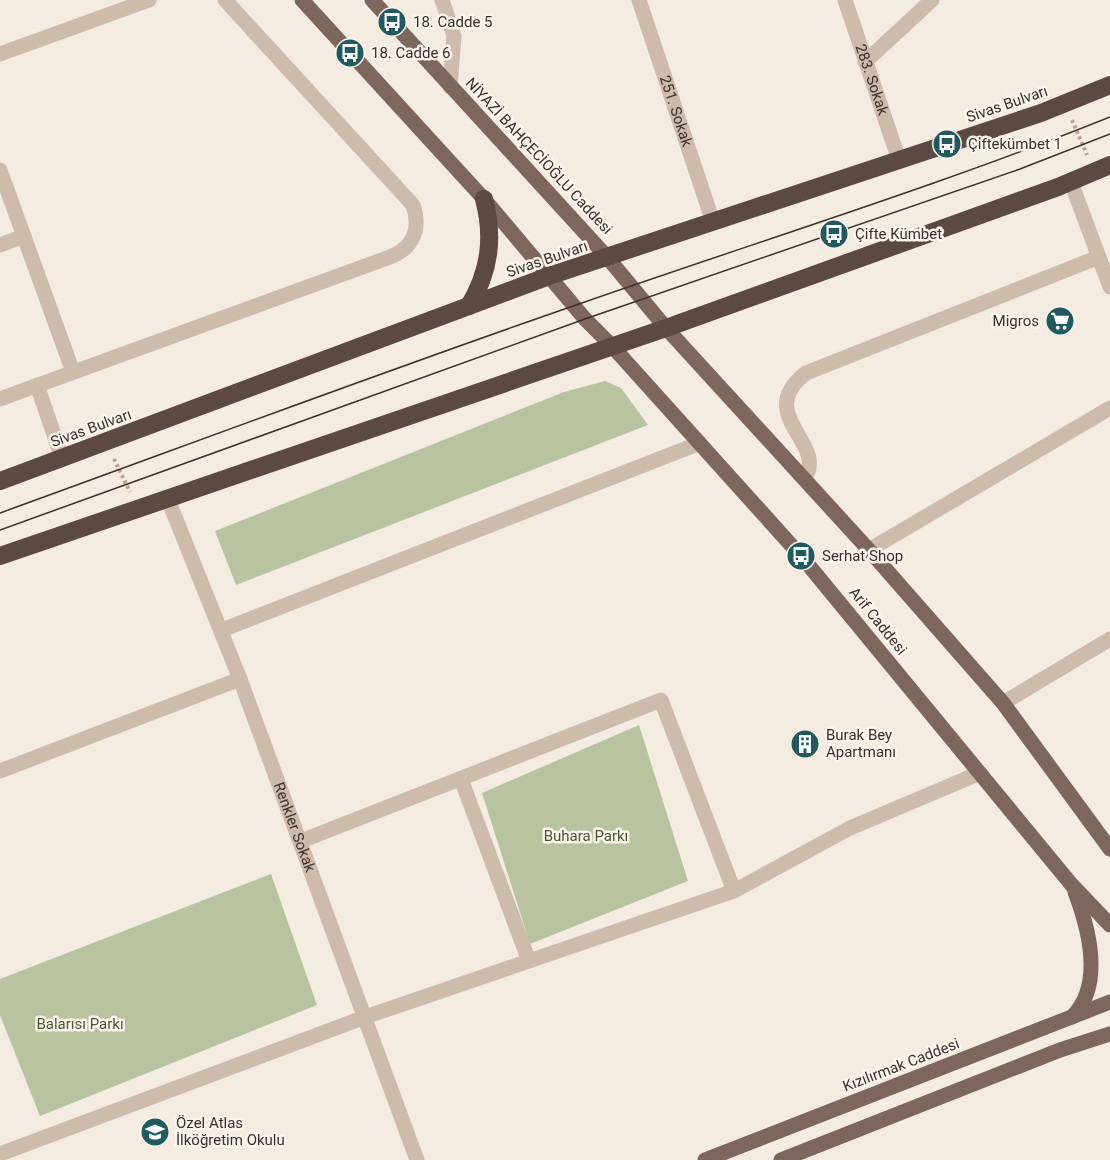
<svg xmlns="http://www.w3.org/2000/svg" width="1110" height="1160" font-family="Roboto,sans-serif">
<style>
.green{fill:#b8c4a0}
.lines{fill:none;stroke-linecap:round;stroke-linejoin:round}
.path{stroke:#b9a596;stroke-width:4;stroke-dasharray:3 3;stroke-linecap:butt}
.minor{stroke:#cdbbac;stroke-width:15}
.major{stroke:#7d675c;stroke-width:15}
.highway{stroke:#5c4a42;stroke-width:18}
.tram{stroke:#3b302b;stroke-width:1.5}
.labels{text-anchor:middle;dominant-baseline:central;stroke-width:5;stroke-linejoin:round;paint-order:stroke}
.poi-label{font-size:15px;fill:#3b302b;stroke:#fbf5ee;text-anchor:start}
.street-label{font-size:15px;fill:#3b302b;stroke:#fbf5ee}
.park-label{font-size:15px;fill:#4a5a2e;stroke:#fbf5ee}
</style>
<rect width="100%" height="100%" fill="#f4ebe1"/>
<!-- green -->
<g class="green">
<path d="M605 381 621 388 648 425 236 585 215 531 564 392Z"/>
<path d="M639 725 688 881 530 944 482 793Z"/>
<path d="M271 874 317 1005 40 1116 0 1015V979Z"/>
</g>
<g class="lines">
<!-- path -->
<g class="path">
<path d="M1072 120 1087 155"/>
<path d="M114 459 130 492"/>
</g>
<!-- minor -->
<g class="minor">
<path d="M442 0 454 36 450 87"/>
<path id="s1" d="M639 0 713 222"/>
<path id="s2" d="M845 0 899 160"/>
<path d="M0 54 149 0"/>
<path d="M865 62 932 0"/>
<path d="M0 170 73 372"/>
<path d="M1071 182 1110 287"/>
<path d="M0 245 24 236"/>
<path d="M37 385 62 458"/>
<path d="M0 399 390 257C413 248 421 229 413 205L225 0"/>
<path d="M804 479C830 444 752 415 806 373L1099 257"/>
<path id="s3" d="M167 497 240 679 417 1160"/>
<path d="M869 550 1110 408"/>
<path d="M222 630 700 443"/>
<path d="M1003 703 1110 639"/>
<path d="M0 771 240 679"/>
<path d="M461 779 529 961"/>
<path d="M301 841 661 700 734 891"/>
<path d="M0 1154 365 1017 734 891 850 828 980 773"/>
</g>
<!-- major -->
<g class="major">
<path d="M302 0 484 199 585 319 612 346 801 556 1071 884 1110 925"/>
<path d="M372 0 607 257 666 328 869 550 1003 703 1110 849"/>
<path d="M1072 1017C1104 985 1089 929 1075 892"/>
<path d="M705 1160 1110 1002"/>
<path d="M781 1160 1060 1050 1110 1034"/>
</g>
<!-- highway -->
<g class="highway">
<path d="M469 306C490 271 494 237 484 199"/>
<path d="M0 481 549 276 1041 113 1110 85"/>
<path d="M0 556 666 328 1058 187 1110 165"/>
</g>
<!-- tram -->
<g class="tram">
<path d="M0 513C193 443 385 371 579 304 756 242 936 187 1110 117"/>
<path d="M0 530 585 319 1020 169 1110 134"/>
</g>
</g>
<!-- icons -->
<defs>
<g id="bus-disc" transform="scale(1.5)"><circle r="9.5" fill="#1f5a5e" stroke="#fbf5ee"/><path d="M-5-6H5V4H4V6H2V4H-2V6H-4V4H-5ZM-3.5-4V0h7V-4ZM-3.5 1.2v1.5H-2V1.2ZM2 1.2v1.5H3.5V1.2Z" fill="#fff"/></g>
<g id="supermarket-disc" transform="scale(1.5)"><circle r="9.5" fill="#1f5a5e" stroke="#fbf5ee"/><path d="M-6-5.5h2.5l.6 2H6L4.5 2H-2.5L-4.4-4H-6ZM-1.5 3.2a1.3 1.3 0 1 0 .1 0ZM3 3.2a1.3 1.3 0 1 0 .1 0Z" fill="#fff"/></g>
<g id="building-disc" transform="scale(1.5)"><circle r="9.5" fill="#1f5a5e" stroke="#fbf5ee"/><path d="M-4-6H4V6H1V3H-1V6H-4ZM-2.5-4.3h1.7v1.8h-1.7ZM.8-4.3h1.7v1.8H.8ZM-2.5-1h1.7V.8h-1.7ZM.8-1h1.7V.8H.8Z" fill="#fff"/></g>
<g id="school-disc" transform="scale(1.5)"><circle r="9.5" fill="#1f5a5e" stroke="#fbf5ee"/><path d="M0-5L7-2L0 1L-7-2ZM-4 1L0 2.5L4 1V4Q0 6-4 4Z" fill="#fff"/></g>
</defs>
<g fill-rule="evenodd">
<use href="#bus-disc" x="392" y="22"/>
<use href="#bus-disc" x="350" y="53"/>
<use href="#bus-disc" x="947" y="144"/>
<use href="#bus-disc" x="834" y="234"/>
<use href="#supermarket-disc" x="1060" y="321"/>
<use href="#bus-disc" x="801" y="556"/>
<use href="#building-disc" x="805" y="744"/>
<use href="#school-disc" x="155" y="1132"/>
</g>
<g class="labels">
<!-- poi labels -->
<g class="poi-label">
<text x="413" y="22">18. Cadde 5</text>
<text x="371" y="53">18. Cadde 6</text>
<text x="968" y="144">Çiftekümbet 1</text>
<text x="855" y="234">Çifte Kümbet</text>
<text x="1039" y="321" text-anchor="end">Migros</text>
<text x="822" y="556">Serhat Shop</text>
<text x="826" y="735">Burak Bey<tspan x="826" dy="17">Apartmanı</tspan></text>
<text x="176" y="1123">Özel Atlas<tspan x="176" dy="17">İlköğretim Okulu</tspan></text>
</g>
<!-- street labels -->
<g class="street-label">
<text stroke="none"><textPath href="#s2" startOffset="84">283. Sokak</textPath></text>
<text transform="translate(1007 104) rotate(-19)">Sivas Bulvarı</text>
<text stroke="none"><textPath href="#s1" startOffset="117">251. Sokak</textPath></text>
<text transform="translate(539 156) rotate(47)">NİYAZİ BAHÇECİOĞLU Caddesi</text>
<text transform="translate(547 259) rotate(-19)">Sivas Bulvarı</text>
<text transform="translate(91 428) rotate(-20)">Sivas Bulvarı</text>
<text transform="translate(878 621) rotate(51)">Arif Caddesi</text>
<text stroke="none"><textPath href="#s3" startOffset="354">Renkler Sokak</textPath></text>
<text transform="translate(901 1065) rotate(-21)">Kızılırmak Caddesi</text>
</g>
<!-- park labels -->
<g class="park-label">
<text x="586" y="836">Buhara Parkı</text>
<text x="80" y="1024">Balarısı Parkı</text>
</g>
</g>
</svg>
